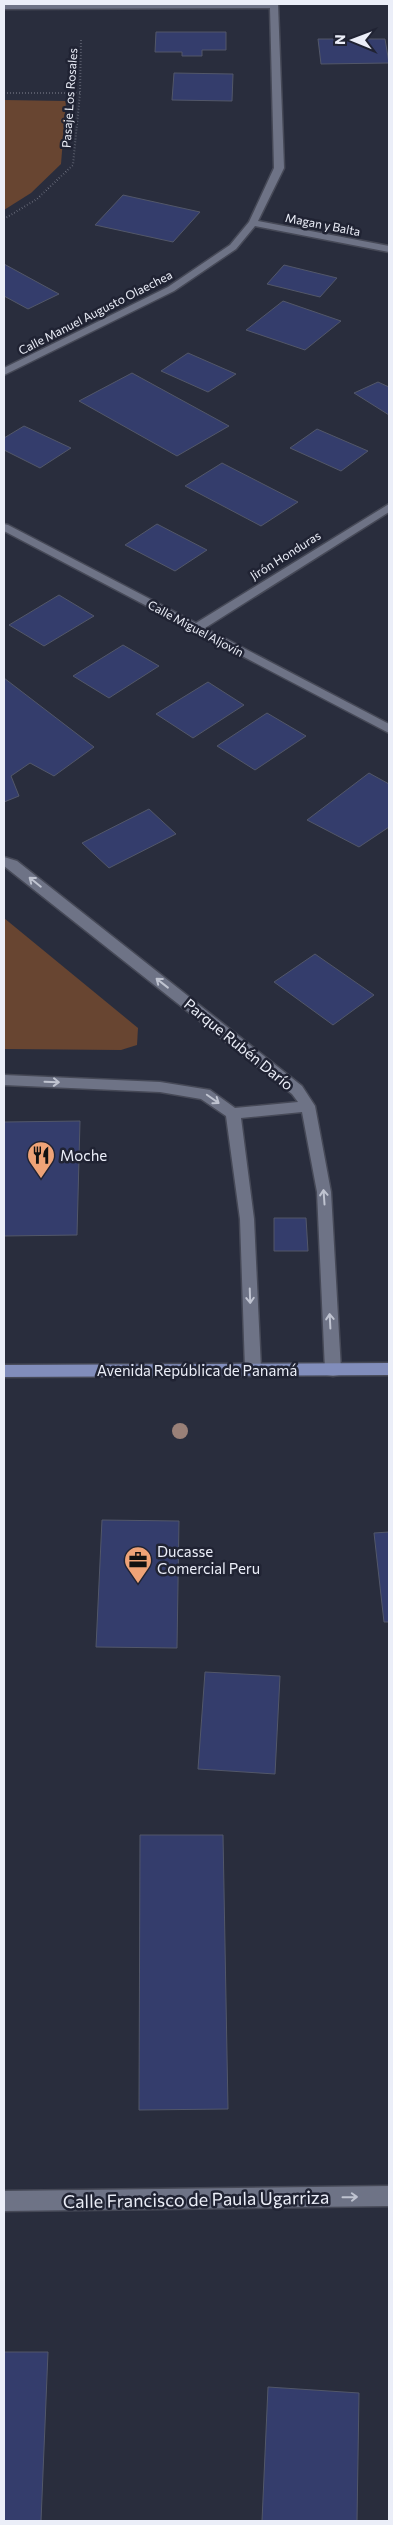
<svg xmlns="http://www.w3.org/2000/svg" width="393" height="2525" font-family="Commissioner,sans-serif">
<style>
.green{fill:#684531}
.building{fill:#343d6c;stroke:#525769}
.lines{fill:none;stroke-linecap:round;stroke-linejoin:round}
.minor-casing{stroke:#464957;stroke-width:3}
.major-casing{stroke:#464957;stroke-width:3}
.path{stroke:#838694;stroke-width:2;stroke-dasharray:0.5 2.5;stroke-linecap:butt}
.minor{fill:#6e7386;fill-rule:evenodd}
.major{fill:#818dbb;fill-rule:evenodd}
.tree{fill:#998078}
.oneway{stroke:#bfc3d0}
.labels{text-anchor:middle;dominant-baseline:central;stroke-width:5;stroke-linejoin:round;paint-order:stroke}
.far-street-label{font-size:12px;fill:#ebeef8;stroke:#202333}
.street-label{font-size:15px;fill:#ebeef8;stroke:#202333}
.poi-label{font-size:15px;fill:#ebeef8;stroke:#202333;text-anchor:start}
.near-street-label{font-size:18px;fill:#ebeef8;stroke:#202333}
</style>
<rect width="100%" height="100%" fill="#292d3d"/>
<!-- green -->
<g class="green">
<path d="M4 100 66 101 61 164 31 193 4 210Z"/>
<path d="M4 918 138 1028 137 1045 121 1050 4 1049Z"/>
</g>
<!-- building -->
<g class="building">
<path d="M156 32H226V50H202V56H182V52H155Z"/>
<path d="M318 39H385L389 63 321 64Z"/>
<path d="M174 73 233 74 232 101 172 100Z"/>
<path d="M123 195 200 212 173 242 95 225Z"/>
<path d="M4 264 59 294 28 309 4 296Z"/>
<path d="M284 265 337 278 320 297 267 284Z"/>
<path d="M283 301 341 321 305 350 246 330Z"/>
<path d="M188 353 236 374 208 392 161 371Z"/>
<path d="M132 373 229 426 177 456 79 401Z"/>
<path d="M378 382 389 387V415L354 393Z"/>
<path d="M24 426 71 448 40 468 4 450V438Z"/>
<path d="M317 429 368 451 341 471 290 448Z"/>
<path d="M222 463 298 502 261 526 185 486Z"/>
<path d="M157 524 207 550 175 571 125 545Z"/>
<path d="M59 595 94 616 44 646 9 625Z"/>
<path d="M123 645 159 666 109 698 73 676Z"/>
<path d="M4 678 94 747 54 776 30 763 11 776 19 796 4 802Z"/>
<path d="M208 682 244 705 193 738 156 714Z"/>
<path d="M267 713 306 736 255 770 217 746Z"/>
<path d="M369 773 389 784V827L359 847 307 820Z"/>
<path d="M149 809 176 834 109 868 82 843Z"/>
<path d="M315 954 374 995 333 1025 274 982Z"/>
<path d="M80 1121 77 1235 4 1236V1122Z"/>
<path d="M274 1218H306L308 1251H274Z"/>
<path d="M102 1520 179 1521 177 1648 96 1647Z"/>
<path d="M389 1532V1622H384L374 1533Z"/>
<path d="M205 1672 280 1676 275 1774 198 1769Z"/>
<path d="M140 1835H223L228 2109 139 2110Z"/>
<path d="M4 2352H48L41 2521H4Z"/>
<path d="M268 2387 359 2393 357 2521H262Z"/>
</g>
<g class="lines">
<!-- minor casing -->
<g class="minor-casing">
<g id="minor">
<path d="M278 4 284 168 258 221 389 246V252L255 226 236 249 174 291 4 375V368L168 287 230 245 249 222 274 168 270 8 4 9V5Z"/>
<path d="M389 504V512L205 628 389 724V733L4 531V524L8 525 196 623Z"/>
<path d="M4 857 17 861 302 1086 315 1106 331 1192 341 1370 339 1375 333 1376 327 1375 325 1370 317 1192 302 1112 241 1118 254 1219 261 1369 259 1374 253 1375 247 1374 245 1369 240 1219 226 1116 201 1099 160 1092 4 1085V1075L160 1082 210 1090 235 1108 298 1102 292 1094 4 866Z"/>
<path d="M389 2186V2206L4 2211V2191Z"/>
</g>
</g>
<!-- major casing -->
<g class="major-casing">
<path id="major" d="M389 1363V1375L4 1377V1365Z"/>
</g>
<!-- path -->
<g class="path">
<path d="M4 93H80"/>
<path d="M4 219 37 199 73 165 80 93 81 39"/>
</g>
<!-- minor -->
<use href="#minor" class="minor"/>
<!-- major -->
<use href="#major" class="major"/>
</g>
<!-- trees -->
<circle class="tree" cx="180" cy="1431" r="8"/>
<!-- one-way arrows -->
<defs><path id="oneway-shaft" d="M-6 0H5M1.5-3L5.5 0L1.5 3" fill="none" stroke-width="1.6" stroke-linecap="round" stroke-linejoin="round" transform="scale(1.25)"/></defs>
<g class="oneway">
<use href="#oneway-shaft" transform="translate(35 882) rotate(-141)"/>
<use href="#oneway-shaft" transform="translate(162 983) rotate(-142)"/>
<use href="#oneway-shaft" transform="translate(52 1082) rotate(2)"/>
<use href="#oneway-shaft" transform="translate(213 1099) rotate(35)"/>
<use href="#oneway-shaft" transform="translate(324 1197) rotate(-94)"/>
<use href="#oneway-shaft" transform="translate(250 1296) rotate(88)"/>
<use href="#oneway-shaft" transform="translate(330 1321) rotate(-93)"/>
<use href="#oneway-shaft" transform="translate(350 2197) rotate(-1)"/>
</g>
<!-- icons -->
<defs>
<g id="restaurant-pin" transform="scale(1.4375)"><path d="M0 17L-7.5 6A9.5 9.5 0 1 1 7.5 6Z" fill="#efa377" stroke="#202333"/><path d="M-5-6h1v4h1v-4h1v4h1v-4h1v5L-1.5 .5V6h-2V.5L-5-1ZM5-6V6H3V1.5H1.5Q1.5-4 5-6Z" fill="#111"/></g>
<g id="office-pin" transform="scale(1.4375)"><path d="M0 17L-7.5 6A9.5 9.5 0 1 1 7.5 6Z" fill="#efa377" stroke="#202333"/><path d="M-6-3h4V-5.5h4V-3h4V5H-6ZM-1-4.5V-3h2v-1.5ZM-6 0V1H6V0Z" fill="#111"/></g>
</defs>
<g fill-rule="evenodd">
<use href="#restaurant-pin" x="41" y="1155"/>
<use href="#office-pin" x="138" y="1560"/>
</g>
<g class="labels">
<!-- far-street labels -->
<g class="far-street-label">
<text transform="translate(69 98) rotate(-86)">Pasaje Los Rosales</text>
<text transform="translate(323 224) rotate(11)">Magan y Balta</text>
<text transform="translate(95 312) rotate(-27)">Calle Manuel Augusto Olaechea</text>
<text transform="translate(285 555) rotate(-32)">Jirón Honduras</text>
<text transform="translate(196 628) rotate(28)">Calle Miguel Aljovín</text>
</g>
<!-- street labels -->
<g class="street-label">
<text transform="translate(239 1044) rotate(39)">Parque Rubén Darío</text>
<text x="197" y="1370">Avenida República de Panamá</text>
</g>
<!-- poi labels -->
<g class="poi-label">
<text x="60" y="1155">Moche</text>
<text x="157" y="1551">Ducasse<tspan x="157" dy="17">Comercial Peru</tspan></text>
</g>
<!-- near-street labels -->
<g class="near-street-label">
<text transform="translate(196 2199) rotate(-1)">Calle Francisco de Paula Ugarriza</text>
</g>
</g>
<!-- border -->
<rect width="393" height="2525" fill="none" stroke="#ebeef8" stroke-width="10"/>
<!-- north arrow -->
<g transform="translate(353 40) rotate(271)" stroke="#202333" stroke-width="4" paint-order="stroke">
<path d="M0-4L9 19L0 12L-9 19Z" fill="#ebeef8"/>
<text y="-8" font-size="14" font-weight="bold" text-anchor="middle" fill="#ebeef8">N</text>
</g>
</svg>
